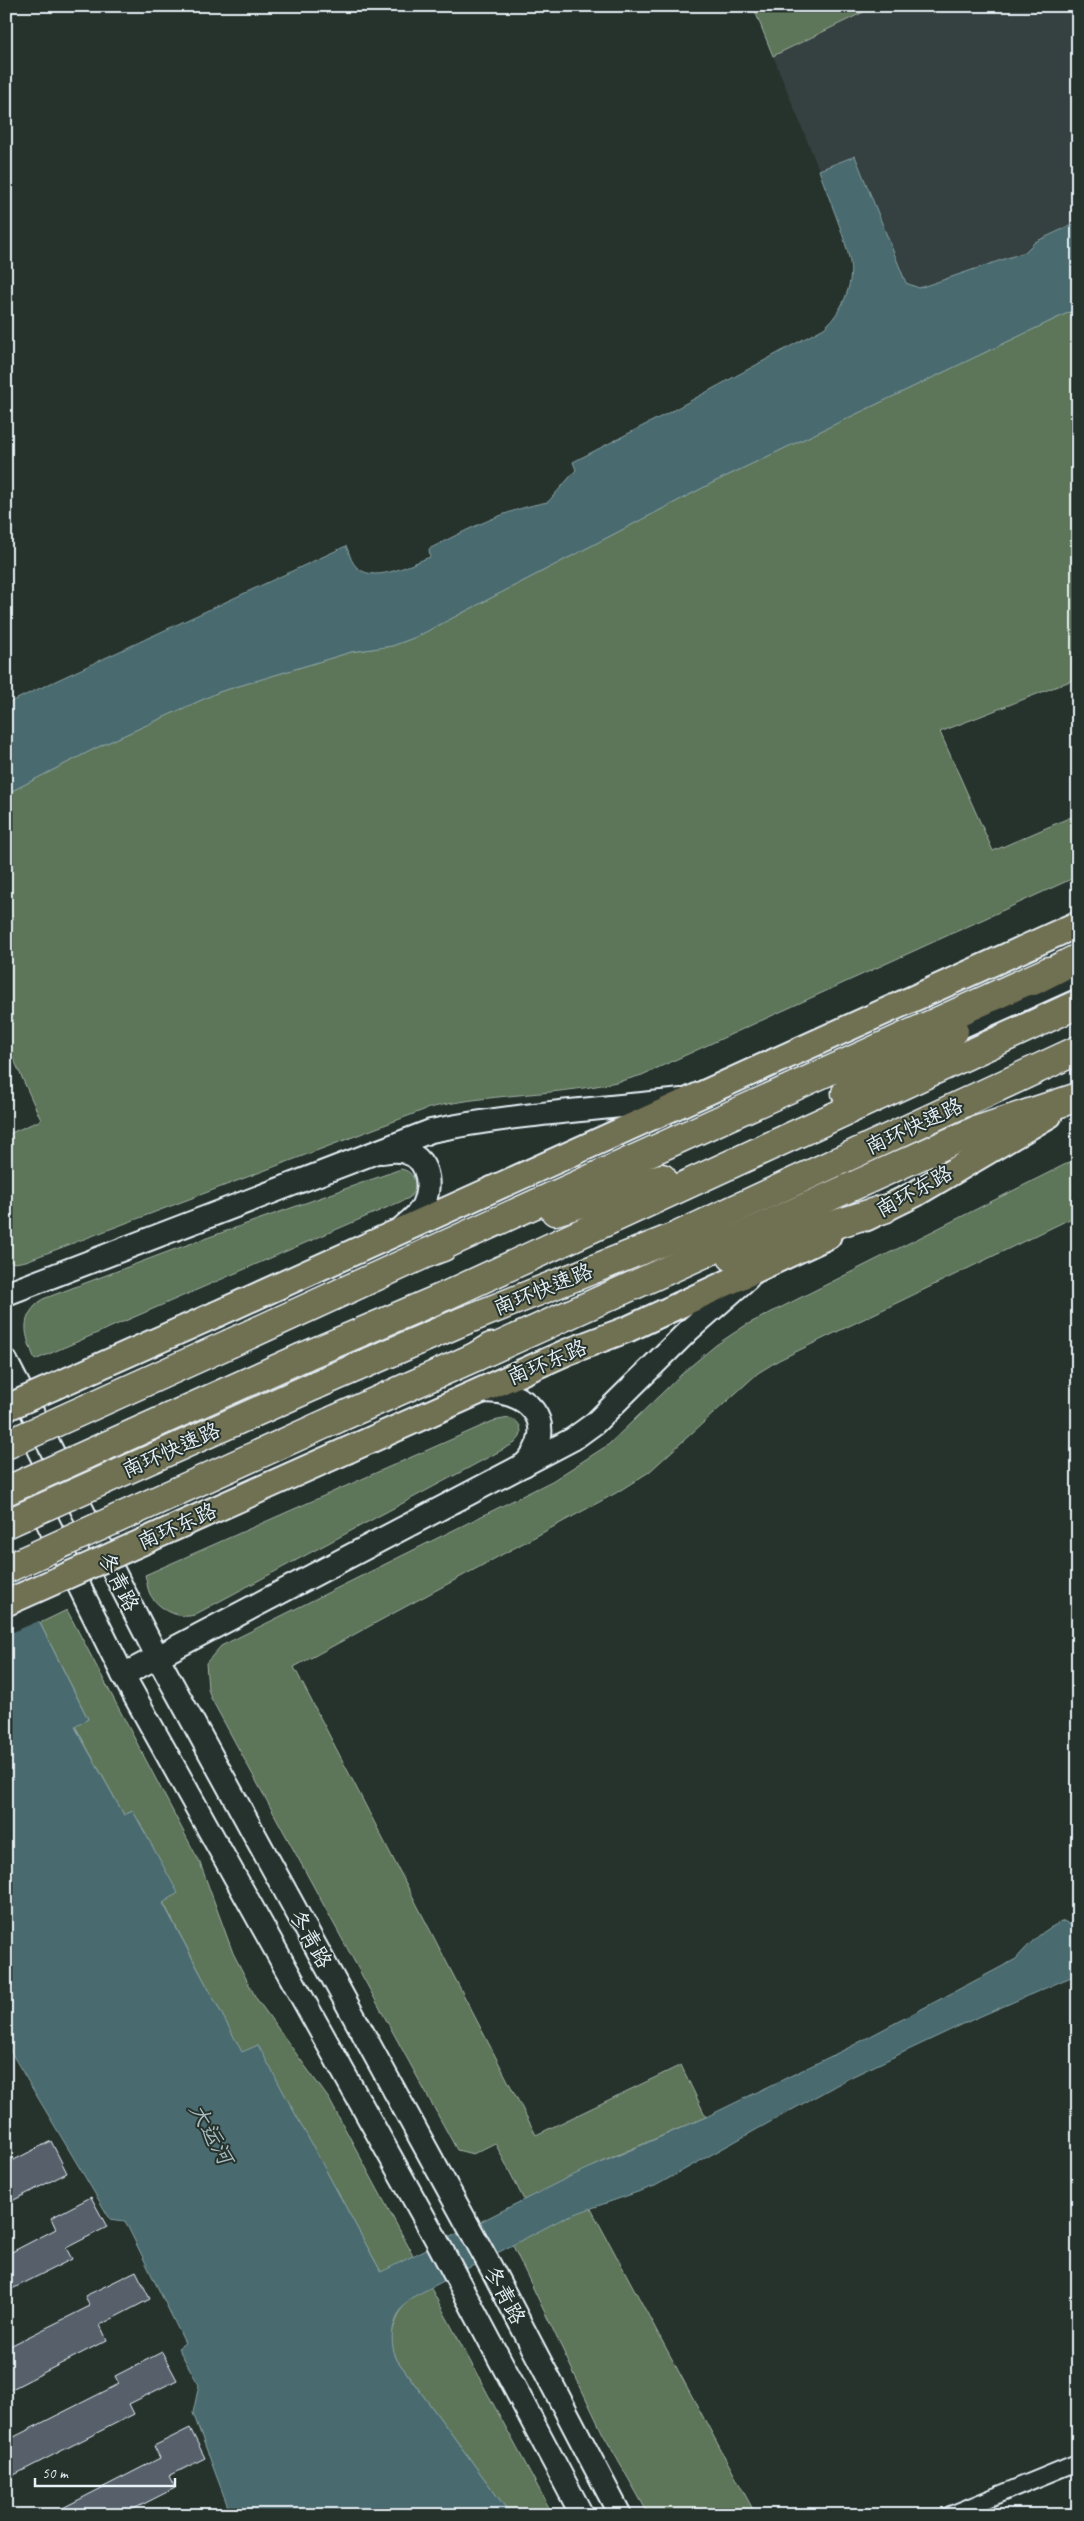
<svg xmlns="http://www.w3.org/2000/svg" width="1084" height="2521" font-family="Caveat,'LXGW WenKai TC',sans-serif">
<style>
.built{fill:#344040}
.green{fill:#5d7458;stroke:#a2b2a8}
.water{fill:#486b6e;stroke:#88a1a5}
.pier{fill:#26332d}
.building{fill:#565e6b;stroke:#e8f1f8}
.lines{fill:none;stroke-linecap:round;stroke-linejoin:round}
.street-casing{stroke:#e8f1f8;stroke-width:19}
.secondary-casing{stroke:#e8f1f8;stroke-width:26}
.primary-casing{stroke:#e8f1f8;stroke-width:29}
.highway-casing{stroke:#e8f1f8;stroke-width:31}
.street{stroke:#26332d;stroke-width:15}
.secondary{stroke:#26332d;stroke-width:22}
.primary{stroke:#706f52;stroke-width:25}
.highway{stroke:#706f52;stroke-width:28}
.primary-bridge-casing{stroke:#e8f1f8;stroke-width:29;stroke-linecap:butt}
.highway-bridge-casing{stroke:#e8f1f8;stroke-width:31;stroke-linecap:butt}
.primary-bridge{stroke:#706f52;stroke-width:25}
.highway-bridge{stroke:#706f52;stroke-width:28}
.labels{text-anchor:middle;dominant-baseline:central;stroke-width:4;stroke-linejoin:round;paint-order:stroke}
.street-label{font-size:21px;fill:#e8f1f8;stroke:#26332d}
.water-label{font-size:22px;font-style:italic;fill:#a8bbc1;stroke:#26332d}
</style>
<rect width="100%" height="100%" fill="#26332d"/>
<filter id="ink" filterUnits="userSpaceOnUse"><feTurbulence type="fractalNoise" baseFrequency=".02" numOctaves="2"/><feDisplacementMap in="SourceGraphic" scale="10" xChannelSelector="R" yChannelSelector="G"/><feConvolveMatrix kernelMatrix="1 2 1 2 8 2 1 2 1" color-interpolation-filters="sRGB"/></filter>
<g filter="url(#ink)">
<!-- built -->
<path class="built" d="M876 6H1078V222L1035 242 1025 252 919 288 906 283 855 156 819 170 773 56Z"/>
<!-- green -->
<g class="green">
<path d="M753 6H876L773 56Z"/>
<path d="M1078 308V678L940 732 993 851 1078 814V876L642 1075C574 1097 499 1091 429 1108L26 1261 15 1263 6 1260V1135L41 1120 6 1042V794L96 748 219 692 351 652 392 646 416 637 714 482Z"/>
<path d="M1078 1158V1215L779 1360 758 1373 649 1472 616 1493 294 1667 536 2135 681 2065 706 2117 615 2156 524 2200 495 2143 473 2154 457 2150 211 1698 208 1689 206 1663 221 1646 552 1481 608 1445 686 1370 716 1345 746 1325Z"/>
<path d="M401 1169C412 1171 414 1178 417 1188L409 1198 35 1360C25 1334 18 1318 43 1299L170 1251Z"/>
<path d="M509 1418C518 1420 523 1427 520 1437L515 1443 194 1615C179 1620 157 1608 150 1594 147 1588 147 1581 145 1575L493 1421Z"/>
<path d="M67 1610 200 1863 233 1953 256 1998 329 2099 553 2515H511L397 2360C387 2337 393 2328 403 2306L381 2272 258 2046 242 2053 163 1902 177 1893 133 1811 124 1815 75 1726 88 1719 40 1623Z"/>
<path d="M590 2207 756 2515H649L603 2434 512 2244 566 2216Z"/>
</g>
<!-- water -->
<g class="water">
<path d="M855 156 906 283 919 288 1025 252 1035 242 1078 222V308L714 482 416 637 392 646 351 652 219 692 96 748 6 794V704L346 546C349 551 350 559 354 564 371 587 410 564 430 557L429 549C466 530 507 509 548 502L576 470 573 462 668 413 824 328C841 313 854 286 850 262 844 232 829 200 819 170Z"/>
<path d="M6 1556 88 1719 75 1727 124 1815 133 1811 178 1893 163 1903 242 2052 258 2045 381 2272 569 2177 706 2117 850 2047 1016 1959C1030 1943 1043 1929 1064 1921L1078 1930V1974L974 2019 851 2077 655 2186 566 2217 411 2298C393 2315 387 2338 397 2360L511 2515H231L193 2413 199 2385 178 2348 185 2343 125 2221 110 2219 6 2044Z"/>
</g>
<!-- pier -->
<path class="pier" d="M21 1580 41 1620 6 1635V1586Z"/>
<!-- building -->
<g class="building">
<path d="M51 2141 67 2173 6 2204V2164Z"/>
<path d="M91 2197 107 2227 66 2248 72 2259 6 2292V2255L56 2229 51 2218Z"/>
<path d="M136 2271 150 2299 100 2325 107 2340 6 2392V2348L90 2306 85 2296Z"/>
<path d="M162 2352 177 2380 129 2404 134 2414 6 2479V2441L119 2384 115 2376Z"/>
<path d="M190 2428 205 2458 169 2476 175 2488 122 2515H49L160 2458 154 2446Z"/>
</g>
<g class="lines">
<!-- street casing -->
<g class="street-casing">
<g id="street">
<path d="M949 1036 1078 978"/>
<path d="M949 2515 1078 2462"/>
</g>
</g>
<!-- secondary casing -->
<g class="secondary-casing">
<g id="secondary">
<path d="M382 1152C389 1151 398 1150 405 1152 432 1159 433 1194 418 1213 413 1219 406 1224 401 1229"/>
<path d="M6 1294 431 1131C514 1114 597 1109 682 1100"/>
<path d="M6 1361 158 1658 494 2273 620 2515"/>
<path d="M478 1392C526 1386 563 1424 524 1465"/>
<path d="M6 1438 123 1675 436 2239 582 2515"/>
<path d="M123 1675 573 1439 595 1423 689 1330 748 1278"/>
</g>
</g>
<!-- primary casing -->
<g class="primary-casing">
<g id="primary">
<path d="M866 1218 915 1194 1049 1115"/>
<path d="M217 1314 1078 924"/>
<path d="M348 1450 567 1352 628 1329 828 1236"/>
</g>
</g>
<!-- highway casing -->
<g class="highway-casing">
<g id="highway">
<path d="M1033 981 1078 958"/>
<path d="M846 1093 954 1031"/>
<path d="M555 1211 662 1178"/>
<path d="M427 1253 1049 971"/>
<path d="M732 1257 884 1209"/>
<path d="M231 1343 427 1253 443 1247"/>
<path d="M303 1357 443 1297 1078 1004"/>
<path d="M475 1357 975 1131 1078 1097"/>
<path d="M316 1385 461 1322 677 1236 1078 1050"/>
<path d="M334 1420 475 1357 491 1347"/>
</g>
</g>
<!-- street -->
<use href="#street" class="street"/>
<!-- secondary -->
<use href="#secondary" class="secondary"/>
<!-- primary -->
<use href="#primary" class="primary"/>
<!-- highway -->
<use href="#highway" class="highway"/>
<!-- primary-bridge casing -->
<g class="primary-bridge-casing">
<g id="primary-bridge">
<path d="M6 1408 217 1314"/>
<path d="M6 1603 348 1450"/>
</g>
</g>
<!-- highway-bridge casing -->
<g class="highway-bridge-casing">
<g id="highway-bridge">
<path d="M6 1445 231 1343"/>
<path d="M6 1491 303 1357"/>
<path d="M6 1524 316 1385"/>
<path d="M6 1569 334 1420"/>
</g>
</g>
<!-- primary-bridge -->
<use href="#primary-bridge" class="primary-bridge"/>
<!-- highway-bridge -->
<use href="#highway-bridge" class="highway-bridge"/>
</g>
</g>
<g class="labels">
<!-- street labels -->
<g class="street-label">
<text transform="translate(914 1126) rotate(-25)">南环快速路</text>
<text transform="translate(914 1191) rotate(-29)">南环东路</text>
<text transform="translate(543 1289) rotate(-22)">南环快速路</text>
<text transform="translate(547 1362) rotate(-23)">南环东路</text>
<text transform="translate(171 1450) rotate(-24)">南环快速路</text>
<text transform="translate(177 1526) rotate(-24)">南环东路</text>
<text transform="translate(119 1582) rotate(63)">冬青路</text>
<text transform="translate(311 1939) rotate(61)">冬青路</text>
<text transform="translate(505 2295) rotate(62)">冬青路</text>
</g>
<!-- water labels -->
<g class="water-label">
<text transform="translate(211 2134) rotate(61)">大运河</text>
</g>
</g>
<!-- margin -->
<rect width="1084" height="2521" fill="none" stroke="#26332d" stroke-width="25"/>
<rect x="12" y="12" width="1059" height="2496" fill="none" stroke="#e8f1f8" stroke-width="2" filter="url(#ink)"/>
<!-- scale -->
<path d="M35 2478v8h140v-8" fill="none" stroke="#e8f1f8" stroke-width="2.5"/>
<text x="42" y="2478" font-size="15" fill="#e8f1f8" stroke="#26332d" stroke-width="4" paint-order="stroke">50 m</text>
</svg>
